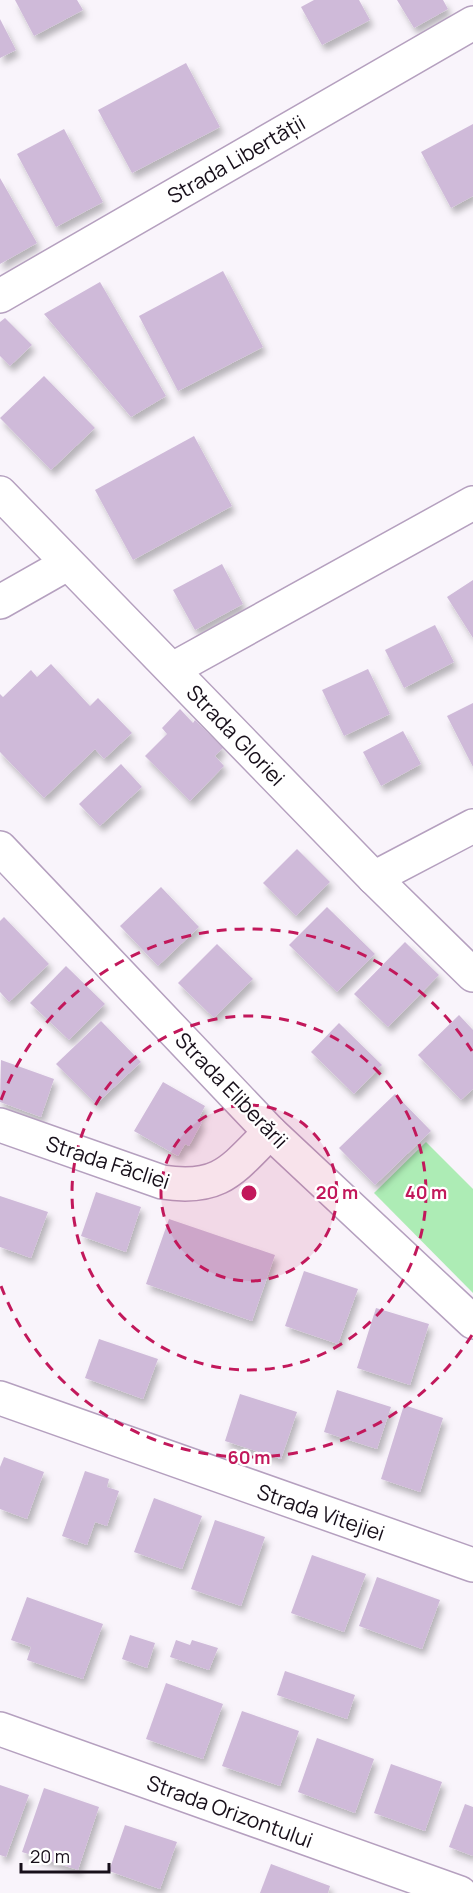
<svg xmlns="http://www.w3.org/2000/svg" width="473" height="1893" font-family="Manrope,sans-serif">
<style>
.green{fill:#adecb5}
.building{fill:#cfbad9;filter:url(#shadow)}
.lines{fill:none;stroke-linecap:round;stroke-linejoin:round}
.minor-casing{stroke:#b5a0bf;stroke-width:36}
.minor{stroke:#fff;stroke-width:33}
.ring{fill:none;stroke:#c2185b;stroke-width:3;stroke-dasharray:10 8}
.labels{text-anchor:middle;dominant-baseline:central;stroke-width:4.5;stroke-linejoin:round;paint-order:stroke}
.street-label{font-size:21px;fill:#170f1a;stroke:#fff}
.centre{fill:#c2185b;stroke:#fff;stroke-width:3}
.ring-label{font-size:18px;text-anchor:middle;font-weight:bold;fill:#c2185b;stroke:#fff;stroke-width:4.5;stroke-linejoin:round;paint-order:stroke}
</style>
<defs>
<filter id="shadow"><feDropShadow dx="3.5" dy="6" stdDeviation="3" flood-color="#0004"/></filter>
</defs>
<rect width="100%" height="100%" fill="#f9f4fb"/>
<!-- green -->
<path class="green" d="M426 1142 473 1189V1293L374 1193Z"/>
<!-- building -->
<g class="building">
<path d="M15 0H77L83 10 34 36Z"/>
<path d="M314 0H359L370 20 322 45 301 7Z"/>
<path d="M397 0H443L448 9 414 28Z"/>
<path d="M0 19 16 50 0 58Z"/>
<path d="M186 63 220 127 132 173 98 110Z"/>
<path d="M473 124V196L451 208 421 152Z"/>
<path d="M64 129 103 202 56 227 17 154Z"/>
<path d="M0 178 37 243 0 264Z"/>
<path d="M223 271 263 347 178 391 139 316Z"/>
<path d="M100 282 166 396 131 417 44 314Z"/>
<path d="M5 318 32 345 10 366 0 356V322Z"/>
<path d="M44 376 95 428 51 470 0 418Z"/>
<path d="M194 436 232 506 133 560 95 490Z"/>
<path d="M222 564 243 604 195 630 173 590Z"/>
<path d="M473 580V638L447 597Z"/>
<path d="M435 625 454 662 404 688 385 650Z"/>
<path d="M51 664 90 706 98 698 132 733 104 759 95 749 44 798 0 752V694L3 697 31 670 37 677Z"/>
<path d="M368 669 390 714 344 736 322 690Z"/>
<path d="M473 703V767L447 716Z"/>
<path d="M180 709 193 723 195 720 223 748 215 756 224 766 190 801 145 756 167 734 162 728Z"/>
<path d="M403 731 421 764 381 786 363 752Z"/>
<path d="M121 764 142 787 100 826 79 804Z"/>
<path d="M297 849 330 882 296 916 263 883Z"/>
<path d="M161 887 199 927 158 966 120 926Z"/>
<path d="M327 907 375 954 337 992 289 945Z"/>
<path d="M4 917 49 964 9 1002 0 992V921Z"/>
<path d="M405 942 439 975 388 1027 354 994Z"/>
<path d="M217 944 253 979 214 1018 178 983Z"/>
<path d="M66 966 105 1004 69 1040 30 1003Z"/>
<path d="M459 1015 473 1030V1089L461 1100 418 1055Z"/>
<path d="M101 1021 141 1062 96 1104 56 1064Z"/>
<path d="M339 1023 382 1065 354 1094 311 1052Z"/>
<path d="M1 1060 54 1079 41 1117 0 1102Z"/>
<path d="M163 1082 205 1106 198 1120 202 1122 189 1146 185 1144 178 1156 134 1131Z"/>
<path d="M395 1094 431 1131 375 1185 339 1148Z"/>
<path d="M96 1192 141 1207 126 1252 81 1236Z"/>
<path d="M0 1196 48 1212 31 1258 0 1247Z"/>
<path d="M169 1219 275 1255 252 1321 146 1284Z"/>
<path d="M304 1271 358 1289 338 1344 285 1326Z"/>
<path d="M376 1308 429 1324 410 1385 357 1368Z"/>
<path d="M99 1339 158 1359 143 1399 85 1378Z"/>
<path d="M337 1390 391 1407 377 1449 324 1432Z"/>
<path d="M240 1394 297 1412 281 1459 225 1441Z"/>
<path d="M404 1405 443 1418 420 1492 381 1479Z"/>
<path d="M4 1457 44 1472 27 1519 0 1509V1467Z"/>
<path d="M85 1471 109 1479 107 1487 119 1491 107 1526 95 1522 87 1545 62 1536Z"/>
<path d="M154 1498 202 1516 182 1569 134 1552Z"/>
<path d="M215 1520 265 1537 241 1606 191 1589Z"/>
<path d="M312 1555 366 1574 344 1632 291 1613Z"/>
<path d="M377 1577 440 1600 422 1649 359 1626Z"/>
<path d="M27 1597 103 1624 83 1679 27 1660 31 1647 11 1640Z"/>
<path d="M130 1635 155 1643 147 1668 122 1659Z"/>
<path d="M176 1640 190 1645 192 1640 218 1648 209 1670 170 1657Z"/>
<path d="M285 1671 355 1695 347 1719 277 1695Z"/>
<path d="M166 1683 223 1704 203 1759 146 1739Z"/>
<path d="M242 1711 299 1731 280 1786 222 1766Z"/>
<path d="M317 1738 374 1759 355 1813 298 1792Z"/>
<path d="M391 1764 442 1782 425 1831 374 1813Z"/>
<path d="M0 1785 29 1795 6 1857 0 1855Z"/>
<path d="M44 1788 99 1807 78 1870 22 1852Z"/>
<path d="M465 1804 473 1807V1856L449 1847Z"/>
<path d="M125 1825 177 1842 160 1889 109 1871Z"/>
<path d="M271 1864 330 1886 328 1893H260Z"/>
</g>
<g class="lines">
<!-- minor casing -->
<g class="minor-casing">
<g id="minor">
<path d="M0 296 473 23"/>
<path d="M0 493 374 878 473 975"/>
<path d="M0 602 67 564"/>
<path d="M173 669 473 503"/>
<path d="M0 848 270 1132 473 1322"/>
<path d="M374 878 473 826"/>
<path d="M0 1125 162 1182C220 1191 232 1170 270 1132"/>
<path d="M0 1398 473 1565"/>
<path d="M0 1729 460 1893"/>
</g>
</g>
<!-- minor -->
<use href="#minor" class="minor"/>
</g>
<!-- distance rings -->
<circle cx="249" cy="1193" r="88" fill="#c2185b" fill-opacity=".12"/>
<g class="ring">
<circle cx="249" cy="1193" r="88"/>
<circle cx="249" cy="1193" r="177"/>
<path d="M472 1335A265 265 0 0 1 1 1286M1 1100A265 265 0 0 1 472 1051"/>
</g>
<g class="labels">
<!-- street labels -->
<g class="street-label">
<text transform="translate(236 159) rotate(-30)">Strada Libertății</text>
<text transform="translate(236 735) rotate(46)">Strada Gloriei</text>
<text transform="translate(232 1090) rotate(46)">Strada Eliberării</text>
<text transform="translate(108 1162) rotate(18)">Strada Făcliei</text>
<text transform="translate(321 1512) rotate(19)">Strada Vitejiei</text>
<text transform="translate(230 1811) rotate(20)">Strada Orizontului</text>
</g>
</g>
<circle cx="249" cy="1193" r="9" class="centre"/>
<g class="ring-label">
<text x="337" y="1199">20 m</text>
<text x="426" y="1199">40 m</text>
<text x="249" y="1464">60 m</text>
</g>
<!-- scale -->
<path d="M21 1863v9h88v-9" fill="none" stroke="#170f1a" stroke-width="3"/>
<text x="30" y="1863" font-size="18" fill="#170f1a" stroke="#ffffff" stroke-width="4.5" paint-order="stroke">20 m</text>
</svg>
